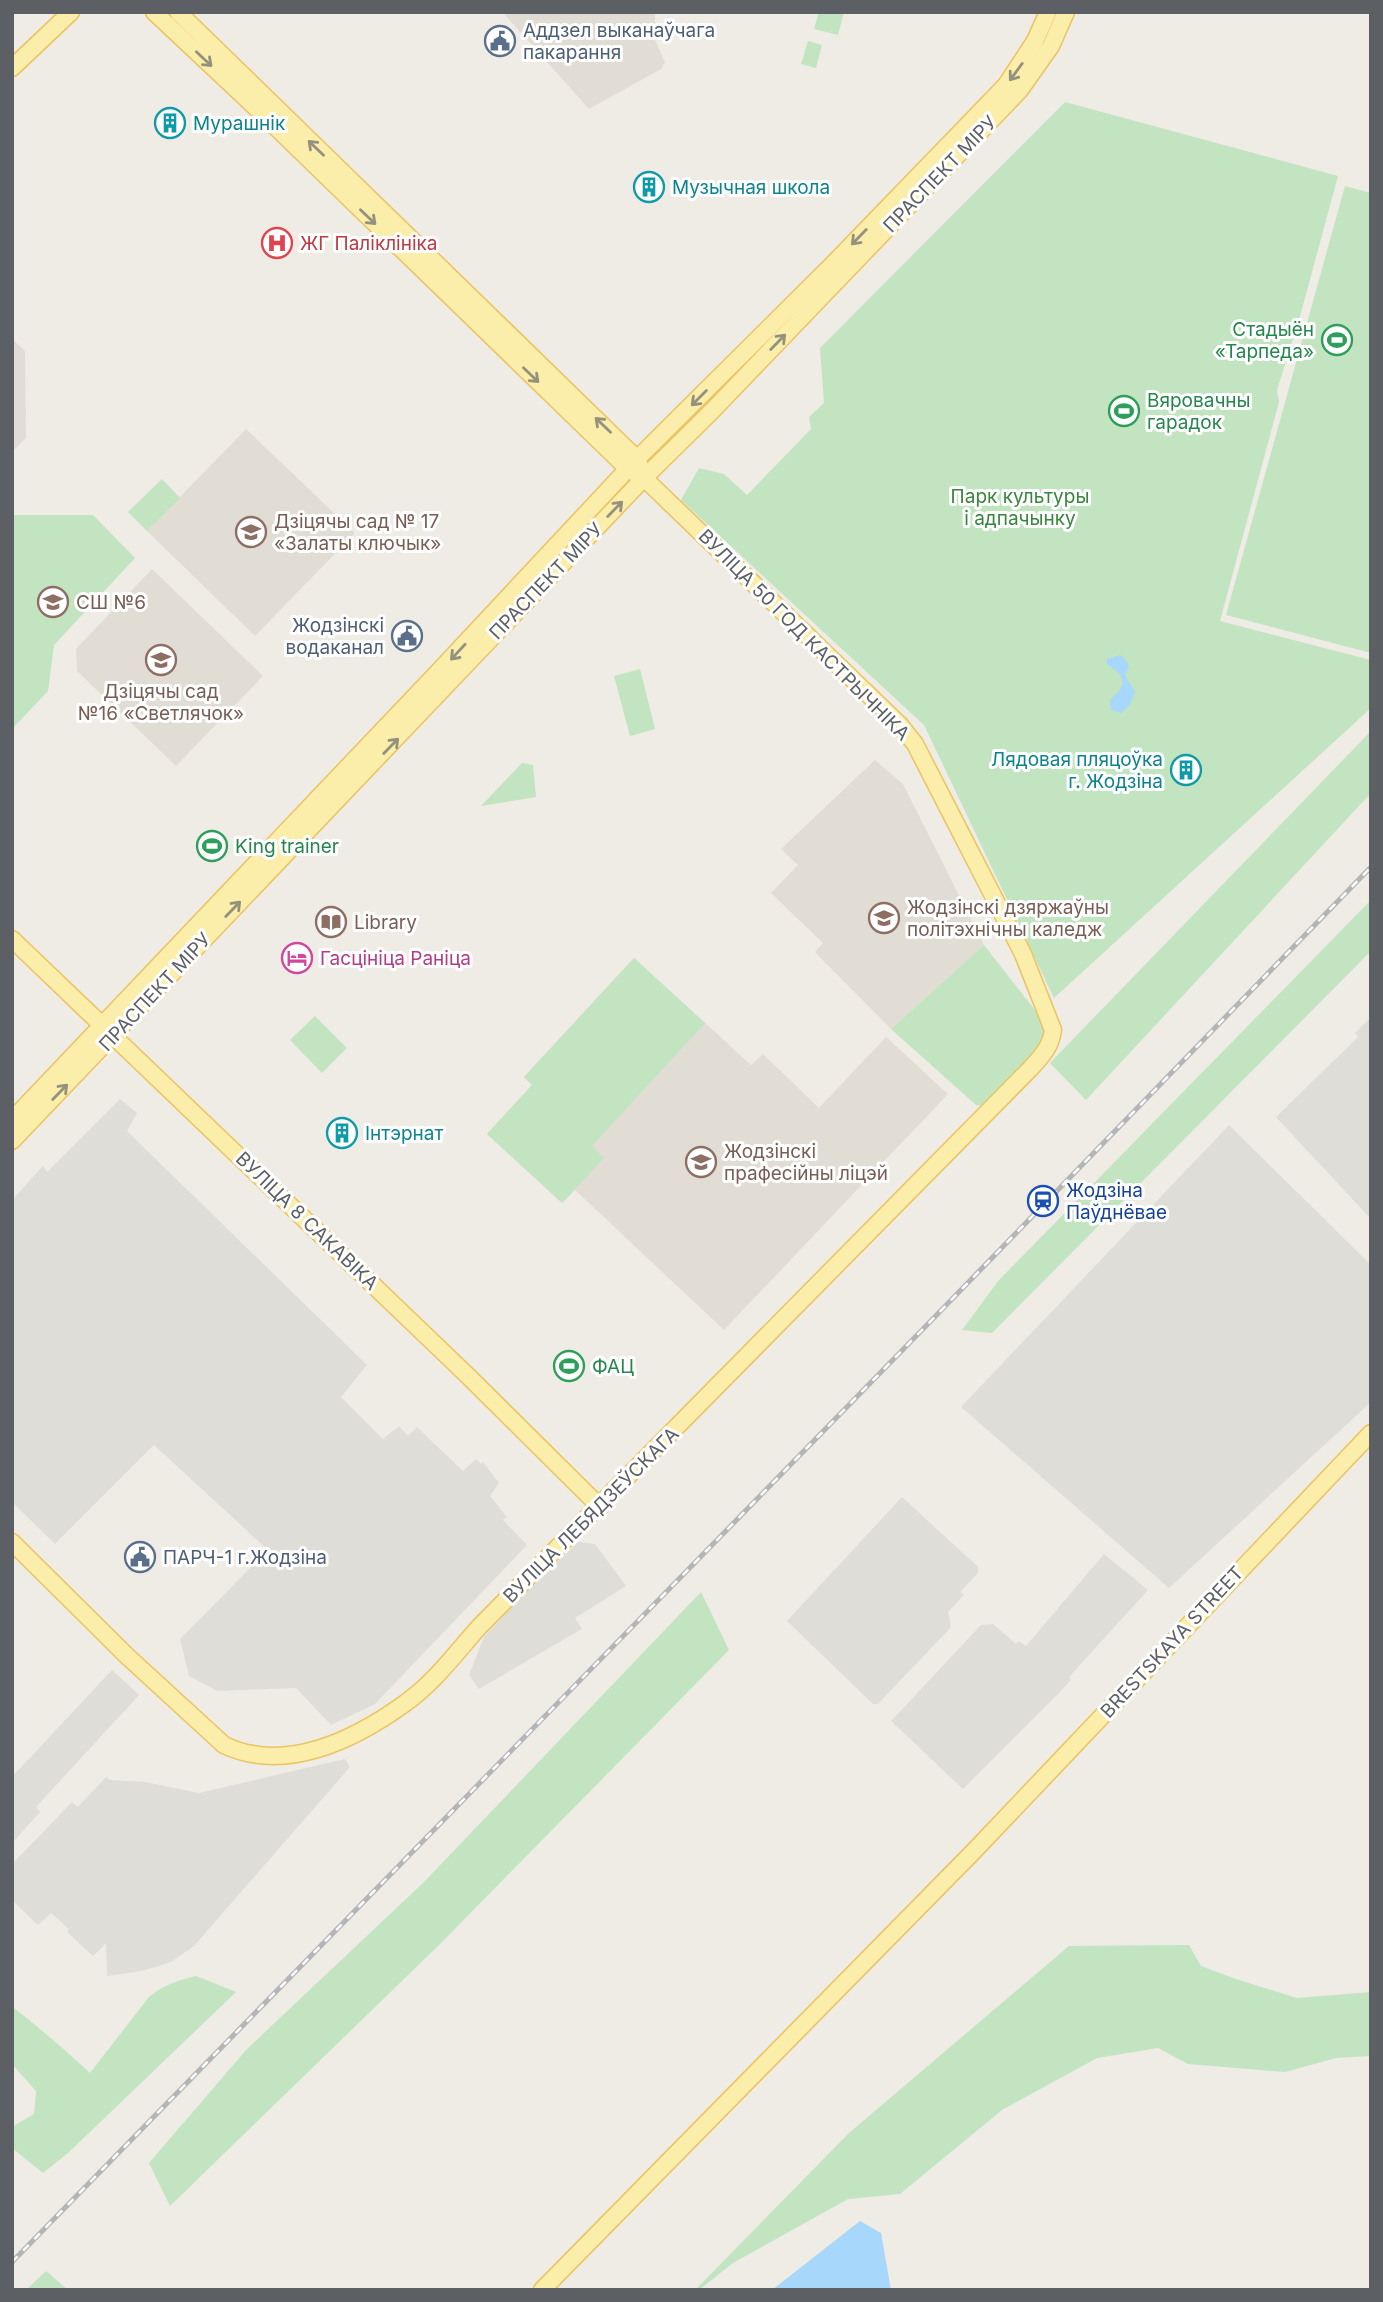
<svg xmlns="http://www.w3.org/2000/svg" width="1383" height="2302" font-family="Inter,sans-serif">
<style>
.industrial{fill:#dfddd8}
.education{fill:#e1ddd5}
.green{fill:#c2e4c1}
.water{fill:#a7d7fb}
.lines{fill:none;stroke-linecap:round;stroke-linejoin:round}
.major-casing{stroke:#ebc360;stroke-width:19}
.major{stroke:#fbeeab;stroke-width:16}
.rail-casing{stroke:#b4b5b5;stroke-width:5}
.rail{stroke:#fff;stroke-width:2.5;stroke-dasharray:8;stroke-linecap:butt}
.oneway{stroke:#94917d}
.labels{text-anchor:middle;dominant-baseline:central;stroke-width:6;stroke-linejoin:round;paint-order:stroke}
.service-label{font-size:19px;fill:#4e5e75;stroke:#fff;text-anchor:start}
.culture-label{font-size:19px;fill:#0d838f;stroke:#fff;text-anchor:start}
.street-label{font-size:19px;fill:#5c5f64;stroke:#fff}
.health-label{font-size:19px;fill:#be3a42;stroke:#fff;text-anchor:start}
.leisure-label{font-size:19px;fill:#27864d;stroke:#fff;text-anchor:start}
.park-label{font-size:19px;fill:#39853d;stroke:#fff}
.education-label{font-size:19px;fill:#785e54;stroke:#fff;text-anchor:start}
.hotel-label{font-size:19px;fill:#b23c85;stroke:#fff;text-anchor:start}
.transit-label{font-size:19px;fill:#164399;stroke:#fff;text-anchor:start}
</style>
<rect width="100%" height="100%" fill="#eeece4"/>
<!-- industrial -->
<g class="industrial">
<path d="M1371 1017V1216L1370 1218 1276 1117 1358 1037 1355 1033Z"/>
<path d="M120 1099 137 1113 127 1131 367 1365 341 1397 383 1439 399 1426 408 1436 417 1427 463 1471 476 1459 481 1464 483 1462 499 1483 490 1496 507 1517 503 1520 527 1545 375 1704 331 1725 296 1688 217 1691 189 1676 180 1639 268 1550 154 1445 55 1544 12 1502V1200L43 1166 47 1172Z"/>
<path d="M1229 1125 1371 1265V1402L1169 1588 961 1407Z"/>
<path d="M902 1497 978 1567V1573L960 1592 964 1595 948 1612 951 1627 878 1704H873L787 1621Z"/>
<path d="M578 1542 595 1544 626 1586 575 1618 582 1629 479 1689 469 1675 484 1637 522 1596Z"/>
<path d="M1104 1554 1148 1590 1069 1677 1071 1680 1058 1694 963 1789 891 1721 981 1625 993 1624 1016 1644 1019 1641 1026 1646Z"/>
<path d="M112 1670 139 1695 36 1807 40 1812 12 1843V1777Z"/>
<path d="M345 1759 350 1767 194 1946 171 1962 142 1971 107 1976 106 1943 93 1956 67 1932 69 1929 51 1913 38 1925 12 1900V1864L72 1802 78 1807 106 1777 110 1780 145 1782 199 1793Z"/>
</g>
<!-- education -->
<g class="education">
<path d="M505 12H655V40L665 62 661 69 589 109 505 15Z"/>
<path d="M12 339 25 351 26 438 12 452Z"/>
<path d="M246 429 355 533 255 636 147 531Z"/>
<path d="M152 569 263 676 176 766 77 671 76 649Z"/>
<path d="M875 760 903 784 984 945 891 1029 815 952 823 943 771 893 798 865 781 849Z"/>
<path d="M634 958 751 1065 763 1054 819 1108 886 1037 948 1094 724 1330 575 1190 562 1203 487 1134 532 1085 524 1077Z"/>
</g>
<!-- green -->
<g class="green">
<path d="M819 12H844L838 35 814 29Z"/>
<path d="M808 41 822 45 816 68 801 64Z"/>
<path d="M1065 102 1338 176 1299 320 1277 390 1279 402 1220 621 1371 660V708L1054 998 924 725 681 500 699 468 724 474 747 495 811 429 809 417 824 403 820 348Z"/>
<path d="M1345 186 1371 193V653L1226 615Z"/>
<path d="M162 479 180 498 147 531 128 512Z"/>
<path d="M12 515H93L135 558 54 645 48 691 12 729Z"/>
<path d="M640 669 655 729 630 736 614 676Z"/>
<path d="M1371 731V793L1086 1100 1050 1063Z"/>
<path d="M522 763 533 765 536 797 481 806Z"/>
<path d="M1371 900V951L992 1333 962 1330 999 1280Z"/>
<path d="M984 945 1045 1023 1042 1050 987 1106 976 1105 891 1029Z"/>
<path d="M634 958 705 1023 592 1146 604 1158 562 1203 487 1134 532 1085 524 1077Z"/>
<path d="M315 1016 347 1048 322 1073 290 1040Z"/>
<path d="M701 1592 729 1650 440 1944 170 2206 149 2163 247 2049 424 1882Z"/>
<path d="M1189 1945 1201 1966 1233 1978 1297 1998 1371 1992V2056L1336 2058 1285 2072 1188 2064 1158 2048 1097 2058 1002 2110 900 2194 848 2199 733 2263 699 2290H695L849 2133 1069 1946Z"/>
<path d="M196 1976 236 1992 68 2153 43 2173 12 2148V2127L34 2114 36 2091 12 2064V2011L14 2008C41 2029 65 2050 90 2073L149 1997C163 1985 179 1980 196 1976Z"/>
<path d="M46 2271 68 2290H26Z"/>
</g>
<!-- water -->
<g class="water">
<path d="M1120 655 1126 660 1129 667 1125 675 1135 692 1129 706 1121 713 1111 710 1110 700 1120 690 1123 683 1120 674 1107 664V659Z"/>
<path d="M860 2221 881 2233 891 2290H772Z"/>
</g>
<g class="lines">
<!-- major casing -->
<g class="major-casing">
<g id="major">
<path d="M178 12 637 459 641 469"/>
<path d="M12 68 71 12"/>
<path d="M12 939 467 1375 600 1507"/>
<path d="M12 1120 437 673 637 459 832 265 1006 85 1035 41 1048 12"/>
<path d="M12 1141 644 478 712 411 1020 90 1051 46 1066 12"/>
<path d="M12 1542 127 1656 224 1745C285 1774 354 1740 404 1704 433 1684 456 1653 479 1627L1030 1069C1041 1057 1051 1047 1053 1030L1023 954 915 744 900 725 644 478 628 469 254 106 154 12"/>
<path d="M542 2290 974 1851 1371 1433"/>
</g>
</g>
<!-- major -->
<use href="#major" class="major"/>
<!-- rail casing -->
<g class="rail-casing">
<path id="rail" d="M12 2262 924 1328 1371 867"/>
</g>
<!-- rail -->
<use href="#rail" class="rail"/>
</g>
<!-- one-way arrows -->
<defs><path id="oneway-shaft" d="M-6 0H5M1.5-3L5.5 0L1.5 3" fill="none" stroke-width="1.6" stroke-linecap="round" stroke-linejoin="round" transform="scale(1.75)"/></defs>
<g class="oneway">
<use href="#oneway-shaft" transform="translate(204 59) rotate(43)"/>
<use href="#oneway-shaft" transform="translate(1016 72) rotate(126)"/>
<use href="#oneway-shaft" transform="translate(316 148) rotate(-136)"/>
<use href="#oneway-shaft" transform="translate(368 217) rotate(44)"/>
<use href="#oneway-shaft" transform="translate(859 237) rotate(134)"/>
<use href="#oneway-shaft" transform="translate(778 342) rotate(-46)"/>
<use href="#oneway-shaft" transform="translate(531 375) rotate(44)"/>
<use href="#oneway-shaft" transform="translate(699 398) rotate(135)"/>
<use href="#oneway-shaft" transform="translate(603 425) rotate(-136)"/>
<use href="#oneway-shaft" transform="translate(615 509) rotate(-46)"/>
<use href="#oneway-shaft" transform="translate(458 652) rotate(133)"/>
<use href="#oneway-shaft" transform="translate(391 746) rotate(-46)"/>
<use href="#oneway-shaft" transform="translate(233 909) rotate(-46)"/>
<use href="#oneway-shaft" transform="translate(60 1092) rotate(-46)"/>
</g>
<!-- icons -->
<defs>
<g id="civic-ring" transform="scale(1.575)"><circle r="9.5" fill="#fff" stroke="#5c6f8a" stroke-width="1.5"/><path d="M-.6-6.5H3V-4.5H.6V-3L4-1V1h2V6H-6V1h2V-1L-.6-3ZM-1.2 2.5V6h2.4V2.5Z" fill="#5c6f8a"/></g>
<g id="building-ring" transform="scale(1.575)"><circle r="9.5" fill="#fff" stroke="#0f9aa8" stroke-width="1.5"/><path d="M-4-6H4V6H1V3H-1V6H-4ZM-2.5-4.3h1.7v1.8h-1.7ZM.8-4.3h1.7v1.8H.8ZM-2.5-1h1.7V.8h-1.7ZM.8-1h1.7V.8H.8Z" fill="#0f9aa8"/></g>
<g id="hospital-ring" transform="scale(1.575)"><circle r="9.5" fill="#fff" stroke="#e0444e" stroke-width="1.5"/><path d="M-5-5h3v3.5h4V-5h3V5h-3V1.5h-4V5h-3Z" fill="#e0444e"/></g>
<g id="stadium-ring" transform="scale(1.575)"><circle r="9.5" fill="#fff" stroke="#2e9e5b" stroke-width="1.5"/><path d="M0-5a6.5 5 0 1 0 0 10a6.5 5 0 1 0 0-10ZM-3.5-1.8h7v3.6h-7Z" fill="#2e9e5b"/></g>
<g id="school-ring" transform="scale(1.575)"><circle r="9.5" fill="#fff" stroke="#8d6e63" stroke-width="1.5"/><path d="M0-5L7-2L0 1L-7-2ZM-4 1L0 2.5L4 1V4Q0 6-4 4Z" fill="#8d6e63"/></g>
<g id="university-ring" transform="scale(1.575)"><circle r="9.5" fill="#fff" stroke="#8d6e63" stroke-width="1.5"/><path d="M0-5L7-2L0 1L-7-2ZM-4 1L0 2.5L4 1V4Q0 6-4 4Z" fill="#8d6e63"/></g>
<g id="library-ring" transform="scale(1.575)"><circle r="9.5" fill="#fff" stroke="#8d6e63" stroke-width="1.5"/><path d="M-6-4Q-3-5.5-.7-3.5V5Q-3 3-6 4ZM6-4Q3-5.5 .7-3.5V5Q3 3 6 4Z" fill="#8d6e63"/></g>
<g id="hotel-ring" transform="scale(1.575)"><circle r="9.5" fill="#fff" stroke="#d1479c" stroke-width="1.5"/><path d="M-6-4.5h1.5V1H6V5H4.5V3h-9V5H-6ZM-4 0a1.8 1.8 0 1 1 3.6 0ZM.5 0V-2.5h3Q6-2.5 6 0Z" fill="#d1479c"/></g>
<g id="station-ring" transform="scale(1.575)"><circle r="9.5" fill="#fff" stroke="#1a4fb4" stroke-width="1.5"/><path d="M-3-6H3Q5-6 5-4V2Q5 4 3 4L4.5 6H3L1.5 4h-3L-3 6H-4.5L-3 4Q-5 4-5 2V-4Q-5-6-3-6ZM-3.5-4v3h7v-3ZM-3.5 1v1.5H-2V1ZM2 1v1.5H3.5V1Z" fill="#1a4fb4"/></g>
</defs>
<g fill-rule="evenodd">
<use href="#civic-ring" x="500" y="41"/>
<use href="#building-ring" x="170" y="123"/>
<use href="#building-ring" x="649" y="187"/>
<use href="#hospital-ring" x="277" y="243"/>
<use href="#stadium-ring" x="1337" y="340"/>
<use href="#stadium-ring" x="1124" y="411"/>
<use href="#school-ring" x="251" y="532"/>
<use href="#school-ring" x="53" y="602"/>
<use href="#civic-ring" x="407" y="636"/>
<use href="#school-ring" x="161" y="660"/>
<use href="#building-ring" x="1186" y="770"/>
<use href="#stadium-ring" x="212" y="846"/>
<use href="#university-ring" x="884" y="918"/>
<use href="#library-ring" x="331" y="922"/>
<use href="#hotel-ring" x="297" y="958"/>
<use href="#building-ring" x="342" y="1133"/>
<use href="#university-ring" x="701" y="1162"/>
<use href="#station-ring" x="1043" y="1201"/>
<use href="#stadium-ring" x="569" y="1366"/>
<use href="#civic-ring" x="140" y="1557"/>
</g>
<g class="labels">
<!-- service labels -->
<g class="service-label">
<text x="523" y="30">Аддзел выканаўчага<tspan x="523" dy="22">пакарання</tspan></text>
<text x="384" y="625" text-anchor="end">Жодзінскі<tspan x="384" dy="22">водаканал</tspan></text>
<text x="163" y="1557">ПАРЧ-1 г.Жодзіна</text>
</g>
<!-- culture labels -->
<g class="culture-label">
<text x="193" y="123">Мурашнік</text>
<text x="672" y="187">Музычная школа</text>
<text x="1163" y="759" text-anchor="end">Лядовая пляцоўка<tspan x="1163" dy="22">г. Жодзіна</tspan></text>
<text x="365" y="1133">Інтэрнат</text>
</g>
<!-- street labels -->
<g class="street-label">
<text transform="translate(940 174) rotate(-46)">ПРАСПЕКТ МІРУ</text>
<text transform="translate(546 581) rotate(-46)">ПРАСПЕКТ МІРУ</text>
<text transform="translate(804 635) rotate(45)">ВУЛІЦА 50 ГОД КАСТРЫЧНІКА</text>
<text transform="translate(155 992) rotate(-47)">ПРАСПЕКТ МІРУ</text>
<text transform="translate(307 1221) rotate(44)">ВУЛІЦА 8 САКАВІКА</text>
<text transform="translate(591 1515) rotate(-45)">ВУЛІЦА ЛЕБЯДЗЕЎСКАГА</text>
<text transform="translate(1172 1642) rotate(-47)">BRESTSKAYA STREET</text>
</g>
<!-- health labels -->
<g class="health-label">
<text x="300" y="243">ЖГ Паліклініка</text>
</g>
<!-- leisure labels -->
<g class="leisure-label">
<text x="1314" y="329" text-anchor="end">Стадыён<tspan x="1314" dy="22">«Тарпеда»</tspan></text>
<text x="1147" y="400">Вяровачны<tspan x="1147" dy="22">гарадок</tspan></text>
<text x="235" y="846">King trainer</text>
<text x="592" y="1366">ФАЦ</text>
</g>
<!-- park labels -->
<g class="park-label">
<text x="1020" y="496">Парк культуры<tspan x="1020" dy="22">і адпачынку</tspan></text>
</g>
<!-- education labels -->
<g class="education-label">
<text x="274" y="521">Дзіцячы сад № 17<tspan x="274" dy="22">«Залаты ключык»</tspan></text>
<text x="76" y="602">СШ №6</text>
<text x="161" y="691" text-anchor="middle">Дзіцячы сад<tspan x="161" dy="22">№16 «Светлячок»</tspan></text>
<text x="907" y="907">Жодзінскі дзяржаўны<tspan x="907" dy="22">політэхнічны каледж</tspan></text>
<text x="354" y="922">Library</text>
<text x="724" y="1151">Жодзінскі<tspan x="724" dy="22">прафесійны ліцэй</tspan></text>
</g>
<!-- hotel labels -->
<g class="hotel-label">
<text x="320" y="958">Гасцініца Раніца</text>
</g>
<!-- transit labels -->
<g class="transit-label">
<text x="1066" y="1190">Жодзіна<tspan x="1066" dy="22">Паўднёвае</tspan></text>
</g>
</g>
<!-- border -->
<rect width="1383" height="2302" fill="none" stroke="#5c5f64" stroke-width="28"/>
</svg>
